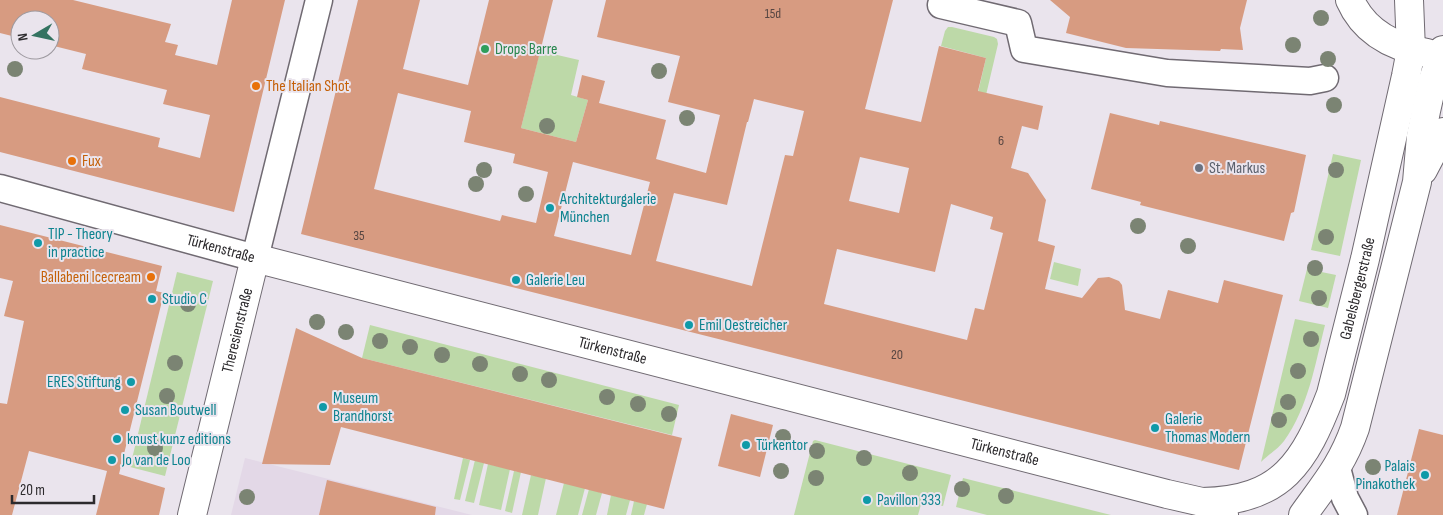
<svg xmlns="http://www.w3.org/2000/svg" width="1443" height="515" font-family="'Sofia Sans Condensed',sans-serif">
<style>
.built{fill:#e3d8e7}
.green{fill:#bdd9a8}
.building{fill:#d79b81;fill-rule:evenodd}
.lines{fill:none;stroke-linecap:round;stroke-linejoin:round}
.minor-casing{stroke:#706a72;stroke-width:29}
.major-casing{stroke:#706a72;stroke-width:30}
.minor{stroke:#fff;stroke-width:26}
.major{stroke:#fff;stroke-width:28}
.tree{fill:#7b8473}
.leisure-dot{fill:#2e9e5b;stroke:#eae4ed;stroke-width:2}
.food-dot{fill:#e8710a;stroke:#eae4ed;stroke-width:2}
.worship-dot{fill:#6b7280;stroke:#eae4ed;stroke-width:2}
.culture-dot{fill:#0f9aa8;stroke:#eae4ed;stroke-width:2}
.labels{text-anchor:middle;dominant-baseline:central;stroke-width:4;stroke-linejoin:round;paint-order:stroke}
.number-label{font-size:14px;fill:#574642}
.leisure-label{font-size:16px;fill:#27864d;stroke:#eae4ed;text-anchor:start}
.food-label{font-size:16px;fill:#c56008;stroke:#eae4ed;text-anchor:start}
.worship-label{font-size:16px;fill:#5b616d;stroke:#eae4ed;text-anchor:start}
.culture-label{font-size:16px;fill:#0d838f;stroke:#eae4ed;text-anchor:start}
.street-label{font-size:16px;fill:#2c2a2d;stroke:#eae4ed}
</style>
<rect width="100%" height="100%" fill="#eae4ed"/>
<!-- built -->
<path class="built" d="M245 458 472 515H231Z"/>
<!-- green -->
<g class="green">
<path d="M948 27H952L994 37 997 39 998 44 978 129 970 127 986 58 941 46 945 31Z"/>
<path d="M540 51 579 60 571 95 588 100 576 142 521 128Z"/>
<path d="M1333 154 1361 160 1340 256 1311 250Z"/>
<path d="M1054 262 1081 269 1078 286 1050 279Z"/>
<path d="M1307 269 1336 275 1328 308 1299 301Z"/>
<path d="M177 272 213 281 165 476 130 467Z"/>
<path d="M1295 319 1325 325C1315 365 1308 408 1284 441 1278 449 1268 455 1261 462Z"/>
<path d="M370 325 679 405 672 435 362 358Z"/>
<path d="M815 440 951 475 943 506 922 501 918 515H794L813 441Z"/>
<path d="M463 458 470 460 460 500 454 499Z"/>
<path d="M475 460 484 463 474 503 465 501Z"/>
<path d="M488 464 510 469 501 510 479 505Z"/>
<path d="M514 471 521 472 512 513 505 511Z"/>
<path d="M531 475 546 478 538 515H522Z"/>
<path d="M963 478 1111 515H987L956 507Z"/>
<path d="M564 483 585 488 578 515H556Z"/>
<path d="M589 489 602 493 596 515H582Z"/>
<path d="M611 495 630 500 626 515H607Z"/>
<path d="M634 501 647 504 644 515H631Z"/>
</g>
<!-- building -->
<g class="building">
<path d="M0 0H73L171 24 165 42 178 45 175 55 217 65 232 0H285L234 212 0 152V97L160 138 158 147 200 158 210 115 163 104 167 90 82 69 86 54 50 45V20H20V38L0 33Z"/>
<path d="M358 0H420L403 69 468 85 489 0H553L521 128 576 142 588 100 577 97 582 75 605 81 599 103 666 120 656 159 706 173 720 115 668 102 680 56 597 37 606 0H893L865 109 921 122 939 46 986 58 978 91 1043 106 1038 130 1022 126 1011 168 1028 173 1046 200 1038 241 1055 246 1045 289 1082 298 1098 278 1109 277 1119 281 1122 285 1125 310 1160 319 1168 290 1218 303 1224 280 1283 295 1239 470 301 234ZM398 93 471 111 464 142 515 154 513 163 548 172 536 223 502 215 500 221 374 189ZM754 99 804 111 793 156 785 155 752 286 656 261 674 193 727 205 747 122H748ZM860 157 909 168 899 213 849 201ZM573 162 650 182 631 255 554 236ZM951 204 993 217 990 229 1003 233 984 310 975 308 967 340 824 304 837 249 935 272Z"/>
<path d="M1050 0H1247L1240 28 1243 50 1221 49 1220 51 1126 48 1066 33 1070 17Z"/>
<path d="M1110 113 1159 125 1160 121 1306 155 1294 212 1291 213 1284 241 1140 205 1141 202 1091 189Z"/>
<path d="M0 225 162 266 156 291 164 293 119 474 165 488 159 515H96L107 471 29 451 12 515H0V403L7 404 24 321 4 316 13 281 0 278Z"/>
<path d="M296 328 362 358 682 438 664 509 341 427 330 465 262 464Z"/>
<path d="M731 414 773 425 760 477 718 466Z"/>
<path d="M1419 429 1443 435V515H1397Z"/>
<path d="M327 480 436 507 435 515H319Z"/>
</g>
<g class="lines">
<!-- minor casing -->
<g class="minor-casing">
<g id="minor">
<path d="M941 5 1018 23 1024 49 1167 73 1310 81 1325 78"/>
<path id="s1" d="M0 188 255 258 319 0"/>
<path d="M1337 468 1345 498 1354 515"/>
</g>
</g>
<!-- major casing -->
<g class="major-casing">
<g id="major">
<path d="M1350 0C1364 32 1393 47 1427 53"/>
<path d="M1423 170 1443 132"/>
<path id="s2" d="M1202 502C1282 501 1305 462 1331 394L1365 259 1406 76 1411 50 1409 0"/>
<path id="s3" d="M192 515 255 258 1167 494 1202 502 1224 515"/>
<path d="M1303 515C1325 484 1342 465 1355 428L1417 182 1421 136 1426 111 1433 80 1443 50"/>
</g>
</g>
<!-- minor -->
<use href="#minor" class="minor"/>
<!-- major -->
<use href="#major" class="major"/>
</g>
<!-- trees -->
<g class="tree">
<circle cx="1321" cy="18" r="8"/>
<circle cx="1293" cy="45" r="8"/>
<circle cx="1328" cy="59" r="8"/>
<circle cx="15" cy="69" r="8"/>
<circle cx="659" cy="71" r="8"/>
<circle cx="1334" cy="105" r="8"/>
<circle cx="687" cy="118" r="8"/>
<circle cx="547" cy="126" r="8"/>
<circle cx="484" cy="170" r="8"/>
<circle cx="1336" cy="170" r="8"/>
<circle cx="476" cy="184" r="8"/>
<circle cx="526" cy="194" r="8"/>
<circle cx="1138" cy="226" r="8"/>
<circle cx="1326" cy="237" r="8"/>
<circle cx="1188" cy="246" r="8"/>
<circle cx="1315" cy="268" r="8"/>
<circle cx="1319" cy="298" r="8"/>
<circle cx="188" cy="304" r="8"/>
<circle cx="317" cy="322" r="8"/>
<circle cx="346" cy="332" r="8"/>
<circle cx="1311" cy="339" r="8"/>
<circle cx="380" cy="341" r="8"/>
<circle cx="410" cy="347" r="8"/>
<circle cx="442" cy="355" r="8"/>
<circle cx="175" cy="363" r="8"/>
<circle cx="480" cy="364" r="8"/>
<circle cx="1298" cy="371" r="8"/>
<circle cx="520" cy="374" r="8"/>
<circle cx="549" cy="380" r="8"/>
<circle cx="167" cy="396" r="8"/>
<circle cx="607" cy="397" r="8"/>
<circle cx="1288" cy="402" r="8"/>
<circle cx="638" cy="404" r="8"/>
<circle cx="669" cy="414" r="8"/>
<circle cx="1279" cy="420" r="8"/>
<circle cx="783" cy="437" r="8"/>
<circle cx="155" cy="448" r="8"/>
<circle cx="817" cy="451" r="8"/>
<circle cx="864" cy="458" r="8"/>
<circle cx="1373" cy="467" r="8"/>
<circle cx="781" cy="471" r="8"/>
<circle cx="910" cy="473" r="8"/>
<circle cx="816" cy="478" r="8"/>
<circle cx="962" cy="489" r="8"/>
<circle cx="1006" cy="496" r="8"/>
<circle cx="247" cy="497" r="8"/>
</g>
<!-- markers -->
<circle class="leisure-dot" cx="485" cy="49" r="5"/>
<g class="food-dot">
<circle cx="256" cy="86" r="5"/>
<circle cx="72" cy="161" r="5"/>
<circle cx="151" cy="277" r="5"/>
</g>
<circle class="worship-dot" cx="1199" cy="168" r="5"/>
<g class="culture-dot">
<circle cx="550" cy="208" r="5"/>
<circle cx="38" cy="243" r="5"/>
<circle cx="516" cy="280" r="5"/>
<circle cx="152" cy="299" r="5"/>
<circle cx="689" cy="325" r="5"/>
<circle cx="131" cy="382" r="5"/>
<circle cx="323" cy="407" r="5"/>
<circle cx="125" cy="410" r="5"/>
<circle cx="1155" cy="428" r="5"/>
<circle cx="117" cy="439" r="5"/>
<circle cx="746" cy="445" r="5"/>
<circle cx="112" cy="460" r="5"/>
<circle cx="1425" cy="475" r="5"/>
<circle cx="867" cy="500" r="5"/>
</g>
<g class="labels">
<!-- number labels -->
<g class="number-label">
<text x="773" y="13">15d</text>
<text x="1001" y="140">6</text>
<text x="359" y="235">35</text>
<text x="897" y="354">20</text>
</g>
<!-- leisure labels -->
<g class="leisure-label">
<text x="495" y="49">Drops Barre</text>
</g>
<!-- food labels -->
<g class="food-label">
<text x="266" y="86">The Italian Shot</text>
<text x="82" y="161">Fux</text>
<text x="141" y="277" text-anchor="end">Ballabeni Icecream</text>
</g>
<!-- worship labels -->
<g class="worship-label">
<text x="1209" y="168">St. Markus</text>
</g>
<!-- culture labels -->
<g class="culture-label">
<text x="560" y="199">Architekturgalerie<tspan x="560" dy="18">München</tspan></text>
<text x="48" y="234">TIP - Theory<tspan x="48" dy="18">in practice</tspan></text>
<text x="526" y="280">Galerie Leu</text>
<text x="162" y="299">Studio C</text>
<text x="699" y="325">Emil Oestreicher</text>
<text x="121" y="382" text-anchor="end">ERES Stiftung</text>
<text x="333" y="398">Museum<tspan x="333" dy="18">Brandhorst</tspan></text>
<text x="135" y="410">Susan Boutwell</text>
<text x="1165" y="419">Galerie<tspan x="1165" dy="18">Thomas Modern</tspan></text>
<text x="127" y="439">knust kunz editions</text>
<text x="756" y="445">Türkentor</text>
<text x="122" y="460">Jo van de Loo</text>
<text x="1415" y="466" text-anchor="end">Palais<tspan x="1415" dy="18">Pinakothek</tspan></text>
<text x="877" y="500">Pavillon 333</text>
</g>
<!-- street labels -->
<g class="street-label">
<text stroke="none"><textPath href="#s1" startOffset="229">Türkenstraße</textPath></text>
<text stroke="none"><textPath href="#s2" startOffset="292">Gabelsbergerstraße</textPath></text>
<text stroke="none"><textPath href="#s3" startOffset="190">Theresienstraße</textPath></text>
<text stroke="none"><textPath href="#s3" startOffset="634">Türkenstraße</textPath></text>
<text stroke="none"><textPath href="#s3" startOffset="1039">Türkenstraße</textPath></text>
</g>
</g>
<!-- north arrow -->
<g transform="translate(35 35) rotate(261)"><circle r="24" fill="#eae4ed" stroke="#9e9aa0"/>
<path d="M0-4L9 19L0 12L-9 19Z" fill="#347361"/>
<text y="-8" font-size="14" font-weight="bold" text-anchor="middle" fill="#2c2a2d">N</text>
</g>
<!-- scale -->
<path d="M12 495v8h82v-8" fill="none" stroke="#2c2a2d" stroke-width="2.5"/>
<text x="20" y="495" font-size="15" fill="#2c2a2d" stroke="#eae4ed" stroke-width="4" paint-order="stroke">20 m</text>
</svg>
